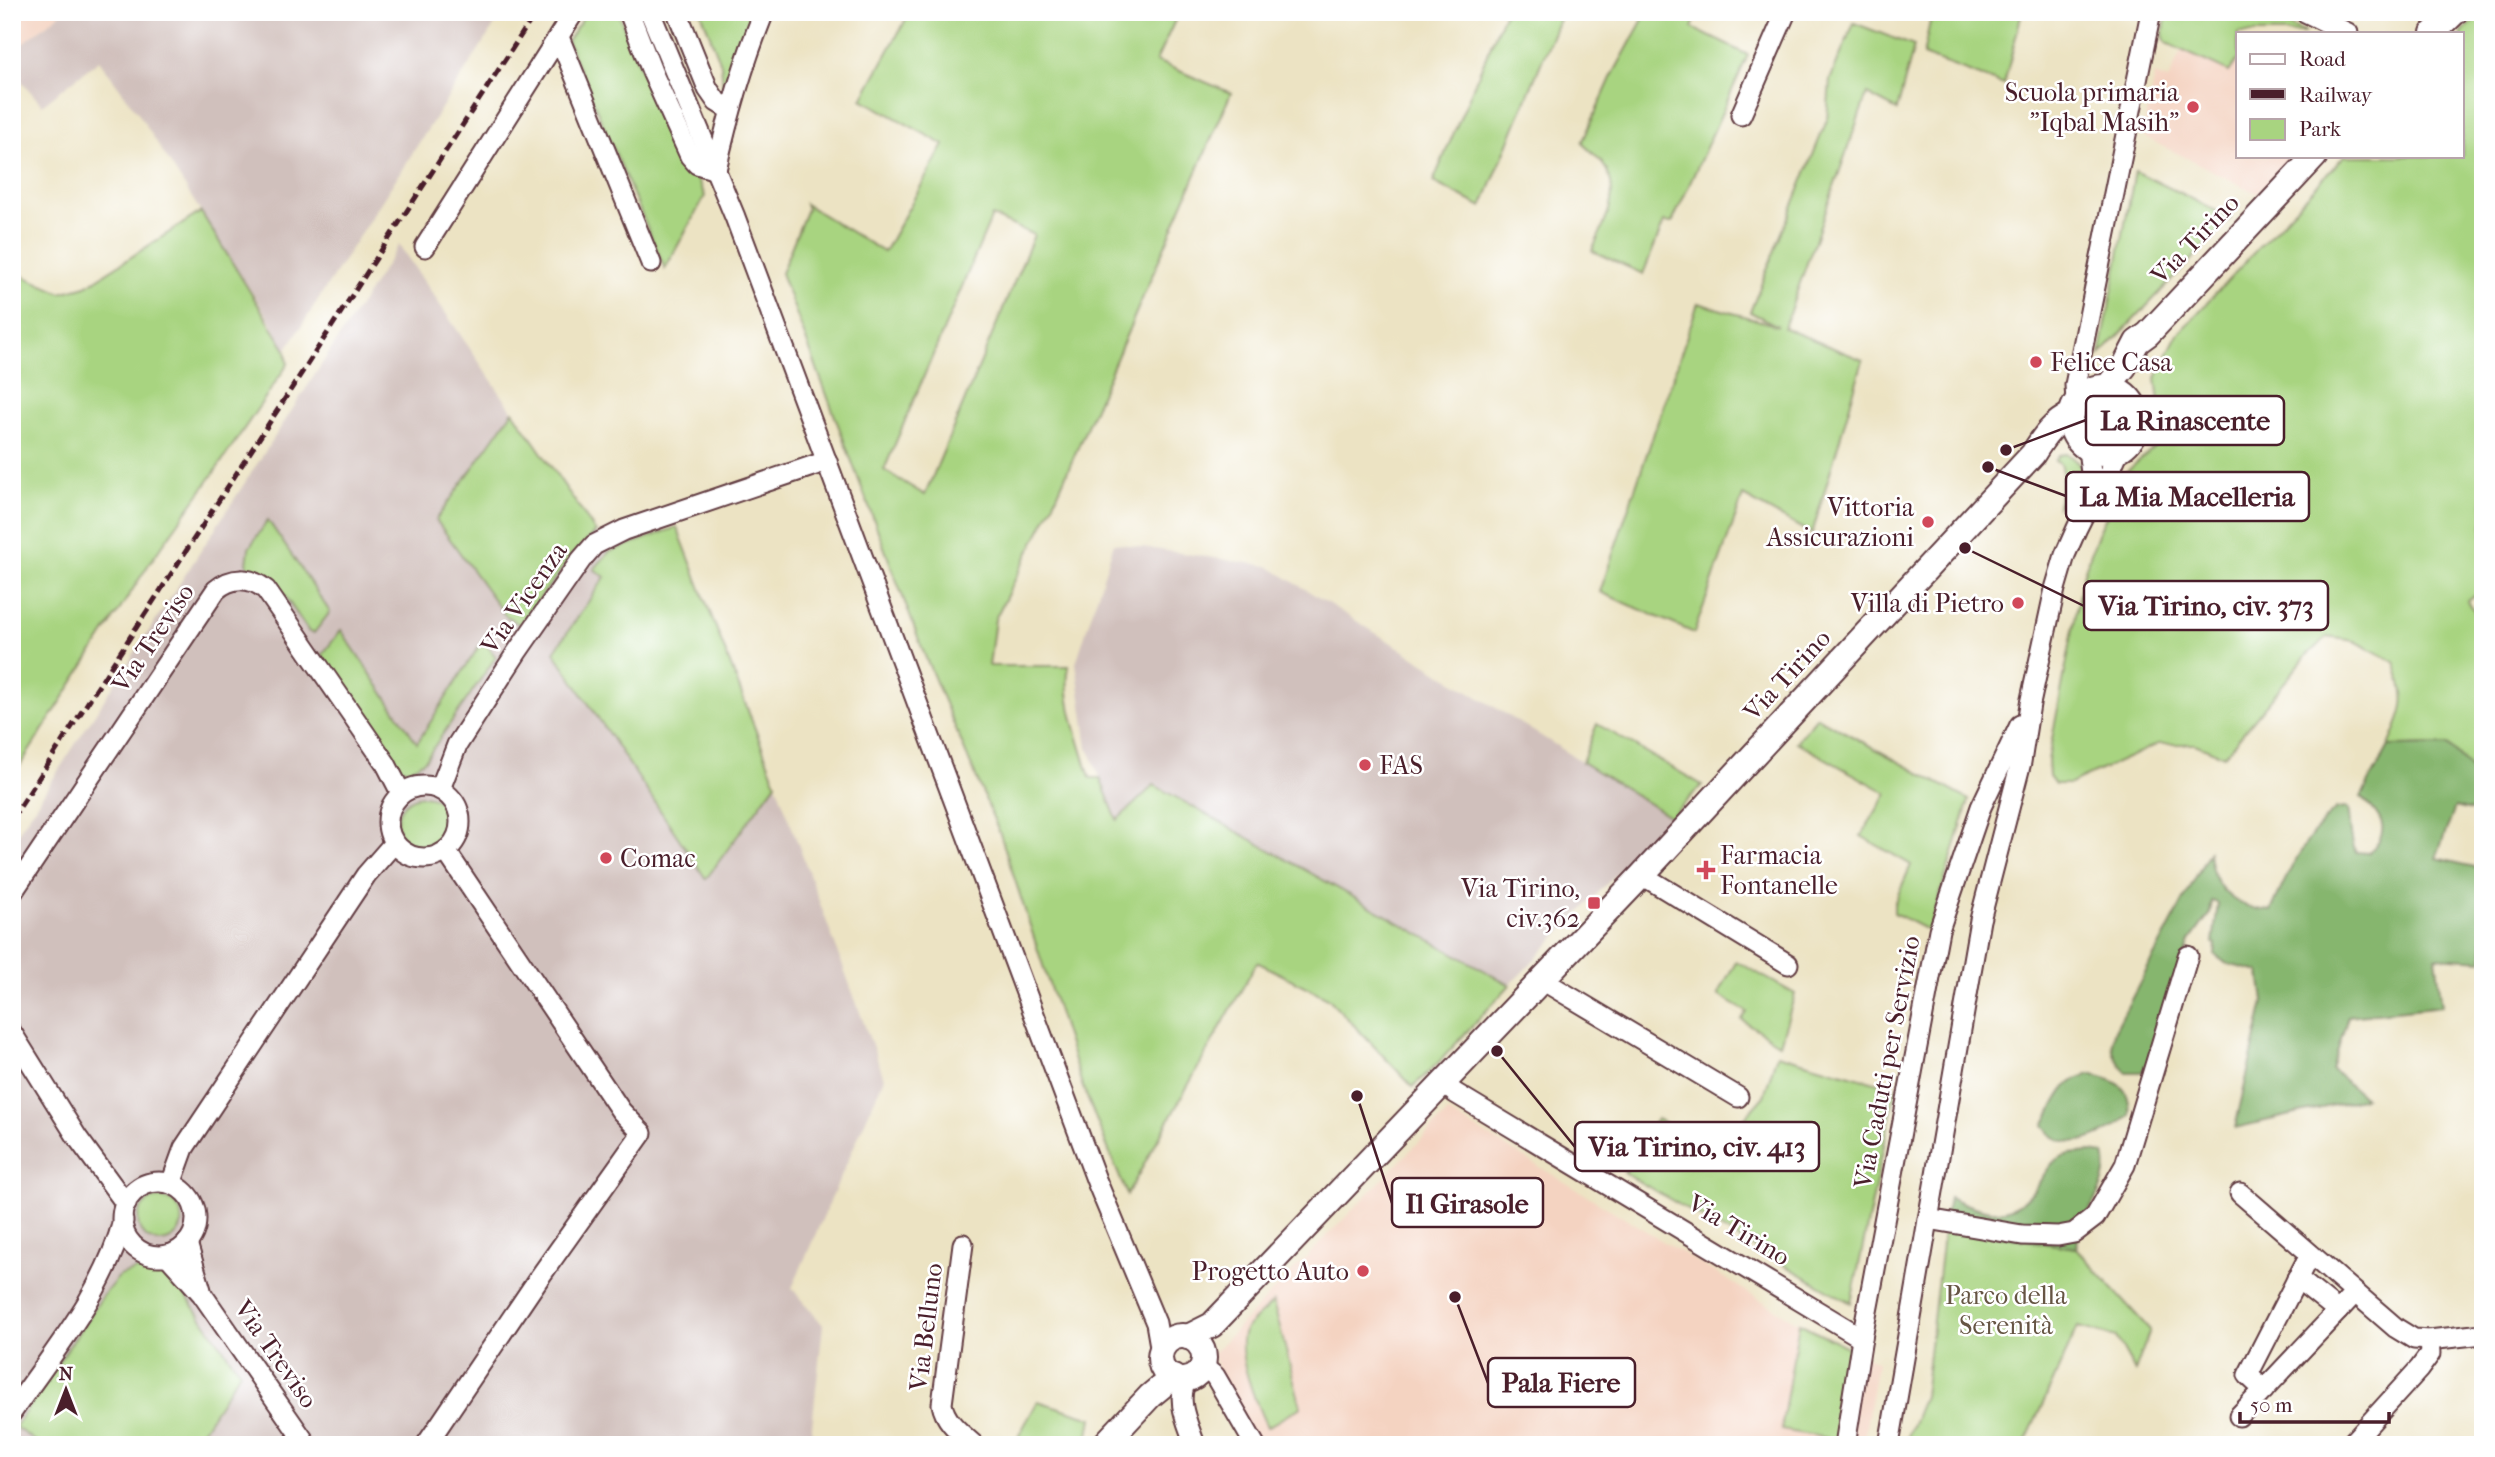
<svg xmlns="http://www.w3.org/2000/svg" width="2495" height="1457" font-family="'IM FELL French Canon',serif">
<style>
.built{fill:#f4d3c1}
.industrial{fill:#d0c0bc}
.green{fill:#a8d480;stroke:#797a56;stroke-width:2;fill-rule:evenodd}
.forest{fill:#86b66e;stroke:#686a4c;stroke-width:2}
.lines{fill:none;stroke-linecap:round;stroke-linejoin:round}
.minor-casing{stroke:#623c42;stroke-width:23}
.tertiary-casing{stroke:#623c42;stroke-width:28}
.minor{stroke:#fff;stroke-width:19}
.tertiary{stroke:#fff;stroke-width:24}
.rail{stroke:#4a1f2b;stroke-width:5;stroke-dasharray:10 5;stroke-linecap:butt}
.poi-dot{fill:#d1495b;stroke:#fff;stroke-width:2.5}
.labels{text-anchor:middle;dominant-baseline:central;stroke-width:5;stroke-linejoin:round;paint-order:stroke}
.poi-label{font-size:26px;fill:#4a1f2b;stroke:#fff;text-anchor:end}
.street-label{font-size:26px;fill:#4a1f2b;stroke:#fff}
.park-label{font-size:26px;fill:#654;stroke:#fff}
.leader{fill:none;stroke:#4a1f2b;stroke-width:2.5}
.callout-dot{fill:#4a1f2b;stroke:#fff;stroke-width:2.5}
.callout{fill:#fff;stroke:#4a1f2b;stroke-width:2.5}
.callout-label{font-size:28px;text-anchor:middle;font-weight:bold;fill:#4a1f2b}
</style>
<rect width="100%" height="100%" fill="#fff"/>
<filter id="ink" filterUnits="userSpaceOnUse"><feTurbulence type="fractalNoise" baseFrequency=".0143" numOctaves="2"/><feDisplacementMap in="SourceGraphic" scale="14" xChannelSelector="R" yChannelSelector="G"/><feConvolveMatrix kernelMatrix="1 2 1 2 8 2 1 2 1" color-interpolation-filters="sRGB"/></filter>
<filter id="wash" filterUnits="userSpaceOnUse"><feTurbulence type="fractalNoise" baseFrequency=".00686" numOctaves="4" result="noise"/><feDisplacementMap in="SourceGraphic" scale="28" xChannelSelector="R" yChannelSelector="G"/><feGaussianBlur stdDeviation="1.57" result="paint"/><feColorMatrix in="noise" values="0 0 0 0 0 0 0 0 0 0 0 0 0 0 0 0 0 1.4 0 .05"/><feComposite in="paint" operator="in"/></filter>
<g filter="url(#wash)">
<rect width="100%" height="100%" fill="#ece3c3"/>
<!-- built -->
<g class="built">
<path d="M12 12H63L12 52Z"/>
<path d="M2167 12H2261L2305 33H2238V156H2294L2258 194 2145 137 2143 133 2155 75 2168 80 2181 51 2164 40Z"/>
<path d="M1448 1112 1799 1323 1877 1362 1863 1445H1247L1212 1354Z"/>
</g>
<!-- industrial -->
<g class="industrial">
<path d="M63 12H503L286 350 271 322 138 113 99 60 42 105 12 70V52Z"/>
<path d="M399 245 609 552 677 527 745 699 884 1078 792 1288 823 1325 810 1445H12V842Z"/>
<path d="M1114 543 1268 566 1671 817 1510 985 1454 954 1117 820 1088 747 1076 663Z"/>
</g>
<!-- green -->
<g class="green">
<path d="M587 12H618L674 151 696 175 705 196 665 269 567 41Z"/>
<path d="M701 12H758L729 87H723L721 64Z"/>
<path d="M910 12H1179L1156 61 1231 93 1053 505 995 619 989 666H1069C1062 699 1081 745 1090 778H1100L1117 820 1154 785 1510 985 1439 1062 1413 1087 1328 998 1257 962 1127 1195 1082 1085 1000 834 925 656 781 273 807 209 805 204 884 252 944 145 862 99ZM992 216 1034 235 925 495 884 470Z"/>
<path d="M1505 12H1562L1482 207 1433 182Z"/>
<path d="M1647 12H1696L1697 15 1692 28 1748 55 1672 223 1664 222 1643 274 1592 251C1604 224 1624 191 1602 163 1596 156 1588 149 1582 143L1611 78Z"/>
<path d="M1932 12H2022L2004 85 1923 55Z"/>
<path d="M2167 12H2261L2305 33H2238V59L2229 72 2166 43 2163 35Z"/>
<path d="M2483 12V609L2474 595 2467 600 2483 625V777L2478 776 2448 745 2389 746C2405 706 2409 704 2395 662L2355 641 2327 637 2307 655 2224 756 2195 744H2158L2070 784H2055L2049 776 2048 760 2084 572 2098 534 2127 471 2155 447 2162 431 2163 413 2159 402 2156 378 2177 335 2344 156H2462V33Z"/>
<path d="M1854 23 1914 46 1897 110 1867 94 1784 328 1863 360 1812 534 1743 496 1694 633 1600 592 1698 303 1778 326 1750 312 1827 120 1830 80Z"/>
<path d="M2135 171 2231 218 2100 355Z"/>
<path d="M201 212 286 350 288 364 214 473 149 564 12 778V271L61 293 86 286Z"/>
<circle cx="2104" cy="421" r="18"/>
<path d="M513 411 596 532 573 554 520 625 505 615 436 520Z"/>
<path d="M2066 454C2099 469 2073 492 2058 506L2063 475 2060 464 2055 461 2059 455Z"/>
<path d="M268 520 330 612 314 633 309 632 277 584 272 587 262 574 250 570 247 564 249 548Z"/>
<path d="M677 527 776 783 706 879 554 652 605 577 594 569 609 552Z"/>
<path d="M341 630 417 743 483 640 496 657 425 760 409 770 401 768 396 764 322 655Z"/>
<path d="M1817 717 1969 800 1929 931 1894 913V904L1911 865 1861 836 1887 793 1796 742Z"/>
<path d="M1597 724 1702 785 1671 817 1582 762Z"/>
<circle cx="423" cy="822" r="26"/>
<path d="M1736 961 1795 994 1780 1044 1742 1020 1747 1012 1718 995Z"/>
<path d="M1777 1054 1896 1088 1851 1303 1624 1173 1657 1119 1717 1149 1764 1096Z"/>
<circle cx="160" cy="1220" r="22"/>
<path d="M1944 1227 2076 1248 2150 1330 2135 1371 2116 1337 2078 1327 2024 1445H1928L1907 1439 1924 1396Z"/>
<path d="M144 1267 165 1272 180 1287 240 1372 193 1445H41L15 1427 102 1297 119 1276Z"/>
<path d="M1273 1302 1301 1407 1267 1427C1258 1408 1233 1350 1245 1330 1252 1320 1265 1311 1273 1302Z"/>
<path d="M1799 1323 1854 1350 1839 1440 1781 1430Z"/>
<path d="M1038 1401 1092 1418 1089 1435 1079 1445H1018L1019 1435Z"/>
</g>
<!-- forest -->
<g class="forest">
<path d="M2448 745 2478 776 2483 777V814L2455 807 2436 858 2483 869V960L2436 957 2442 1006 2348 1016 2332 1070 2365 1098 2235 1128 2264 1002 2260 972 2227 964 2215 955 2216 944 2213 943 2218 903 2212 901 2210 913 2190 941 2152 1056 2142 1072H2126C2114 1059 2110 1050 2114 1032L2209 852C2212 891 2235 908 2271 911 2286 876 2306 834 2336 809L2348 808C2351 823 2349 838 2356 852L2368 853C2393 832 2382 816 2361 797L2389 746Z"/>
<path d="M2090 1074C2117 1081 2130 1084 2130 1115 2114 1130 2077 1151 2054 1137 2050 1135 2047 1129 2044 1125 2058 1101 2061 1081 2090 1074Z"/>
<path d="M2090 1152 2104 1154C2111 1182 2092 1201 2082 1226 2079 1233 2078 1241 2076 1248L1944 1227 1949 1197C1981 1212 2008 1222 2034 1190 2041 1181 2047 1167 2057 1159 2067 1153 2079 1153 2090 1152Z"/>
</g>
</g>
<g filter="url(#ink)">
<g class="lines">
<!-- minor casing -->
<g class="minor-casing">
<g id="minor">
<path d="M629 12 653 74 690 156 697 164 716 170"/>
<path d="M650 12 735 217 1097 1182 1156 1323 1161 1352"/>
<path d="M677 12 708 89 717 102 730 110"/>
<path d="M2305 12 2348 33"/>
<path d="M559 37 651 263"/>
<path d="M1741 115 1786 12"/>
<path d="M716 170C728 116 743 64 764 12"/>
<path d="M425 247 574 12"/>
<path d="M2076 402 2075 385 2151 12"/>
<path d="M2088 449 2091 473 2090 502"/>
<circle cx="424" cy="822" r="36"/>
<path d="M440 789 457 745 517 652 581 560 594 545 624 530 827 461"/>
<path d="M1642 875 1788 964"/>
<path d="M12 893 216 590C231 577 250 576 266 590L386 764 401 793"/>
<path d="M1542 980 1738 1097"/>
<path d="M12 1033 77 1137 126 1204"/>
<path d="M1443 1083 1455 1093 1862 1338"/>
<circle cx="159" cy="1219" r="37"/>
<path d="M171 1184 184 1148 366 875 394 843"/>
<path d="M2240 1193 2396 1328 2414 1339 2429 1340 2483 1334"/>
<path d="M1928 1219 2022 1235 2058 1236 2074 1233 2095 1217 2125 1165 2188 956"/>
<path d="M187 1243 201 1290"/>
<path d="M963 1244 942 1404C945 1422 961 1433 974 1445"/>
<path d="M167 1255 202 1294 307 1445"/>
<path d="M2297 1278 2338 1311"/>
<path d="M1202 1366 1215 1376 1255 1445"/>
<path d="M1187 1379C1175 1401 1188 1423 1195 1445"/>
<path d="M2264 1390 2248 1375 2310 1254"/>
<path d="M12 1412C53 1352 104 1293 123 1221"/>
<path d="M2239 1416 2355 1293"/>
<path d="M426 1445 539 1278 642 1133 621 1111 446 851"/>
<path d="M1845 1445 1862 1338 1939 930 1981 807 2020 725"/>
<path d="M1889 1445 1980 920 2021 762 2030 704 2055 589 2065 555 2077 528 2090 502 2104 485 2119 450"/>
<path d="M2350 1445 2419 1369 2430 1354 2429 1340"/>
</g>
</g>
<!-- tertiary casing -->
<g class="tertiary-casing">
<g id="tertiary">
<path d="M2433 33 2455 12"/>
<circle cx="2104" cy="420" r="33"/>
<path d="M2107 387 2124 367 2137 342 2148 334 2315 156"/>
<circle cx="1182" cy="1358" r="22"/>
<path d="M1188 1337 1212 1325 1642 875 2033 454C2044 436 2053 423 2072 414"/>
<path d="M1104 1445 1150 1396 1173 1377"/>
</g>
</g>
<!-- minor -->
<use href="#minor" class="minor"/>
<!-- tertiary -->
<use href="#tertiary" class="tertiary"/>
<!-- rail -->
<path class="rail" d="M12 819 536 12"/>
</g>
</g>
<!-- markers -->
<g class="poi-dot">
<circle cx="2193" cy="107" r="7"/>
<circle cx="2036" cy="362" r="7"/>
<circle cx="1928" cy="522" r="7"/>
<circle cx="2018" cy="603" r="7"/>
<circle cx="1365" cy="765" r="7"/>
<circle cx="606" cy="858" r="7"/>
<path d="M1702.5 859.5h7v7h7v7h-7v7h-7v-7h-7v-7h7z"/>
<rect x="1587" y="896" width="14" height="14" rx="3.5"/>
<circle cx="1363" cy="1271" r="7"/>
</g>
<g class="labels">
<!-- poi labels -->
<g class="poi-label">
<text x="2179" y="92">Scuola primaria<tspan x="2179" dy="30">"Iqbal Masih"</tspan></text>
<text x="2050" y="362" text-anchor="start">Felice Casa</text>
<text x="1914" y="507">Vittoria<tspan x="1914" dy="30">Assicurazioni</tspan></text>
<text x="2004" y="603">Villa di Pietro</text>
<text x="1379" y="765" text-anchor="start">FAS</text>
<text x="1720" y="855" text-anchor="start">Farmacia<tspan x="1720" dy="30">Fontanelle</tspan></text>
<text x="620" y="858" text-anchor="start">Comac</text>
<text x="1580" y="888">Via Tirino,<tspan x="1580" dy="30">civ.362</tspan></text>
<text x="1349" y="1271">Progetto Auto</text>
</g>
<!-- street labels -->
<g class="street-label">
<text transform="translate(2195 239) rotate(-46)">Via Tirino</text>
<text transform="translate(524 598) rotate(-55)">Via Vicenza</text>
<text transform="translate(153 638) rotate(-56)">Via Treviso</text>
<text transform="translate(1787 675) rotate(-47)">Via Tirino</text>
<text transform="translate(1887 1062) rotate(-79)">Via Caduti per Servizio</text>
<text transform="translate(1739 1230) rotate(31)">Via Tirino</text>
<text transform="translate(926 1327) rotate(-83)">Via Belluno</text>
<text transform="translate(276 1354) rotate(55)">Via Treviso</text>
</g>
<!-- park labels -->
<g class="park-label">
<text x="2006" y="1295">Parco della<tspan x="2006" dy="30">Serenità</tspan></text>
</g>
</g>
<!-- callouts -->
<path class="leader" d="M2006 450L2086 420M1988 467L2066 496M1965 548L2084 606M1497 1051L1575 1147M1357 1096L1392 1203M1455 1297L1488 1383"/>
<g class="callout-dot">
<circle cx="2006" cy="450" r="7"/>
<circle cx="1988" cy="467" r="7"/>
<circle cx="1965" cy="548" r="7"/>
<circle cx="1497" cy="1051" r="7"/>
<circle cx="1357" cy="1096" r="7"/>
<circle cx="1455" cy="1297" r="7"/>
</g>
<g class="callout">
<rect x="2086" y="396" width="198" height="49" rx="7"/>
<rect x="2066" y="472" width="243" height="49" rx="7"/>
<rect x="2084" y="581" width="244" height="49" rx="7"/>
<rect x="1575" y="1122" width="244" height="49" rx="7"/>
<rect x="1392" y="1178" width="151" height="49" rx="7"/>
<rect x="1488" y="1358" width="147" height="49" rx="7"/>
</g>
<g class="callout-label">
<text x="2185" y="430">La Rinascente</text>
<text x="2187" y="506">La Mia Macelleria</text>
<text x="2206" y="615">Via Tirino, civ. 373</text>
<text x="1697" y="1156">Via Tirino, civ. 413</text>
<text x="1467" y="1213">Il Girasole</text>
<text x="1561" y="1392">Pala Fiere</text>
</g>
<!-- margin -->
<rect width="2495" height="1457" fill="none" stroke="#fff" stroke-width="42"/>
<!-- legend -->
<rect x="2236" y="32" width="228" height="126" fill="#ffffff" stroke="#b7a5aa" stroke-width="2"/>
<rect x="2250" y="54" width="35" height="10" fill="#ffffff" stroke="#b7a5aa" stroke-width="2"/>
<text x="2299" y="66" font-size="21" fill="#4a1f2b">Road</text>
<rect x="2250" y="89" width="35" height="10" fill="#4a1f2b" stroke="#b7a5aa" stroke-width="2"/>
<text x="2299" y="102" font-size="21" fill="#4a1f2b">Railway</text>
<rect x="2250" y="119" width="35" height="21" fill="#a8d480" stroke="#b7a5aa" stroke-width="2"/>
<text x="2299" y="136" font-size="21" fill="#4a1f2b">Park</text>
<!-- north arrow -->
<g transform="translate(66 1390)" stroke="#ffffff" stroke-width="5" paint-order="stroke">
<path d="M0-5L12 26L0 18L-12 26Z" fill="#4a1f2b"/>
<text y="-10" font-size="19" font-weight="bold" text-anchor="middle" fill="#4a1f2b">N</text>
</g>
<!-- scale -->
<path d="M2240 1412v10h149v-10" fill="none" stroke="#4a1f2b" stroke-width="3.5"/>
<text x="2250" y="1412" font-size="21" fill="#4a1f2b" stroke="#ffffff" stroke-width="5" paint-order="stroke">50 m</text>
</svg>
